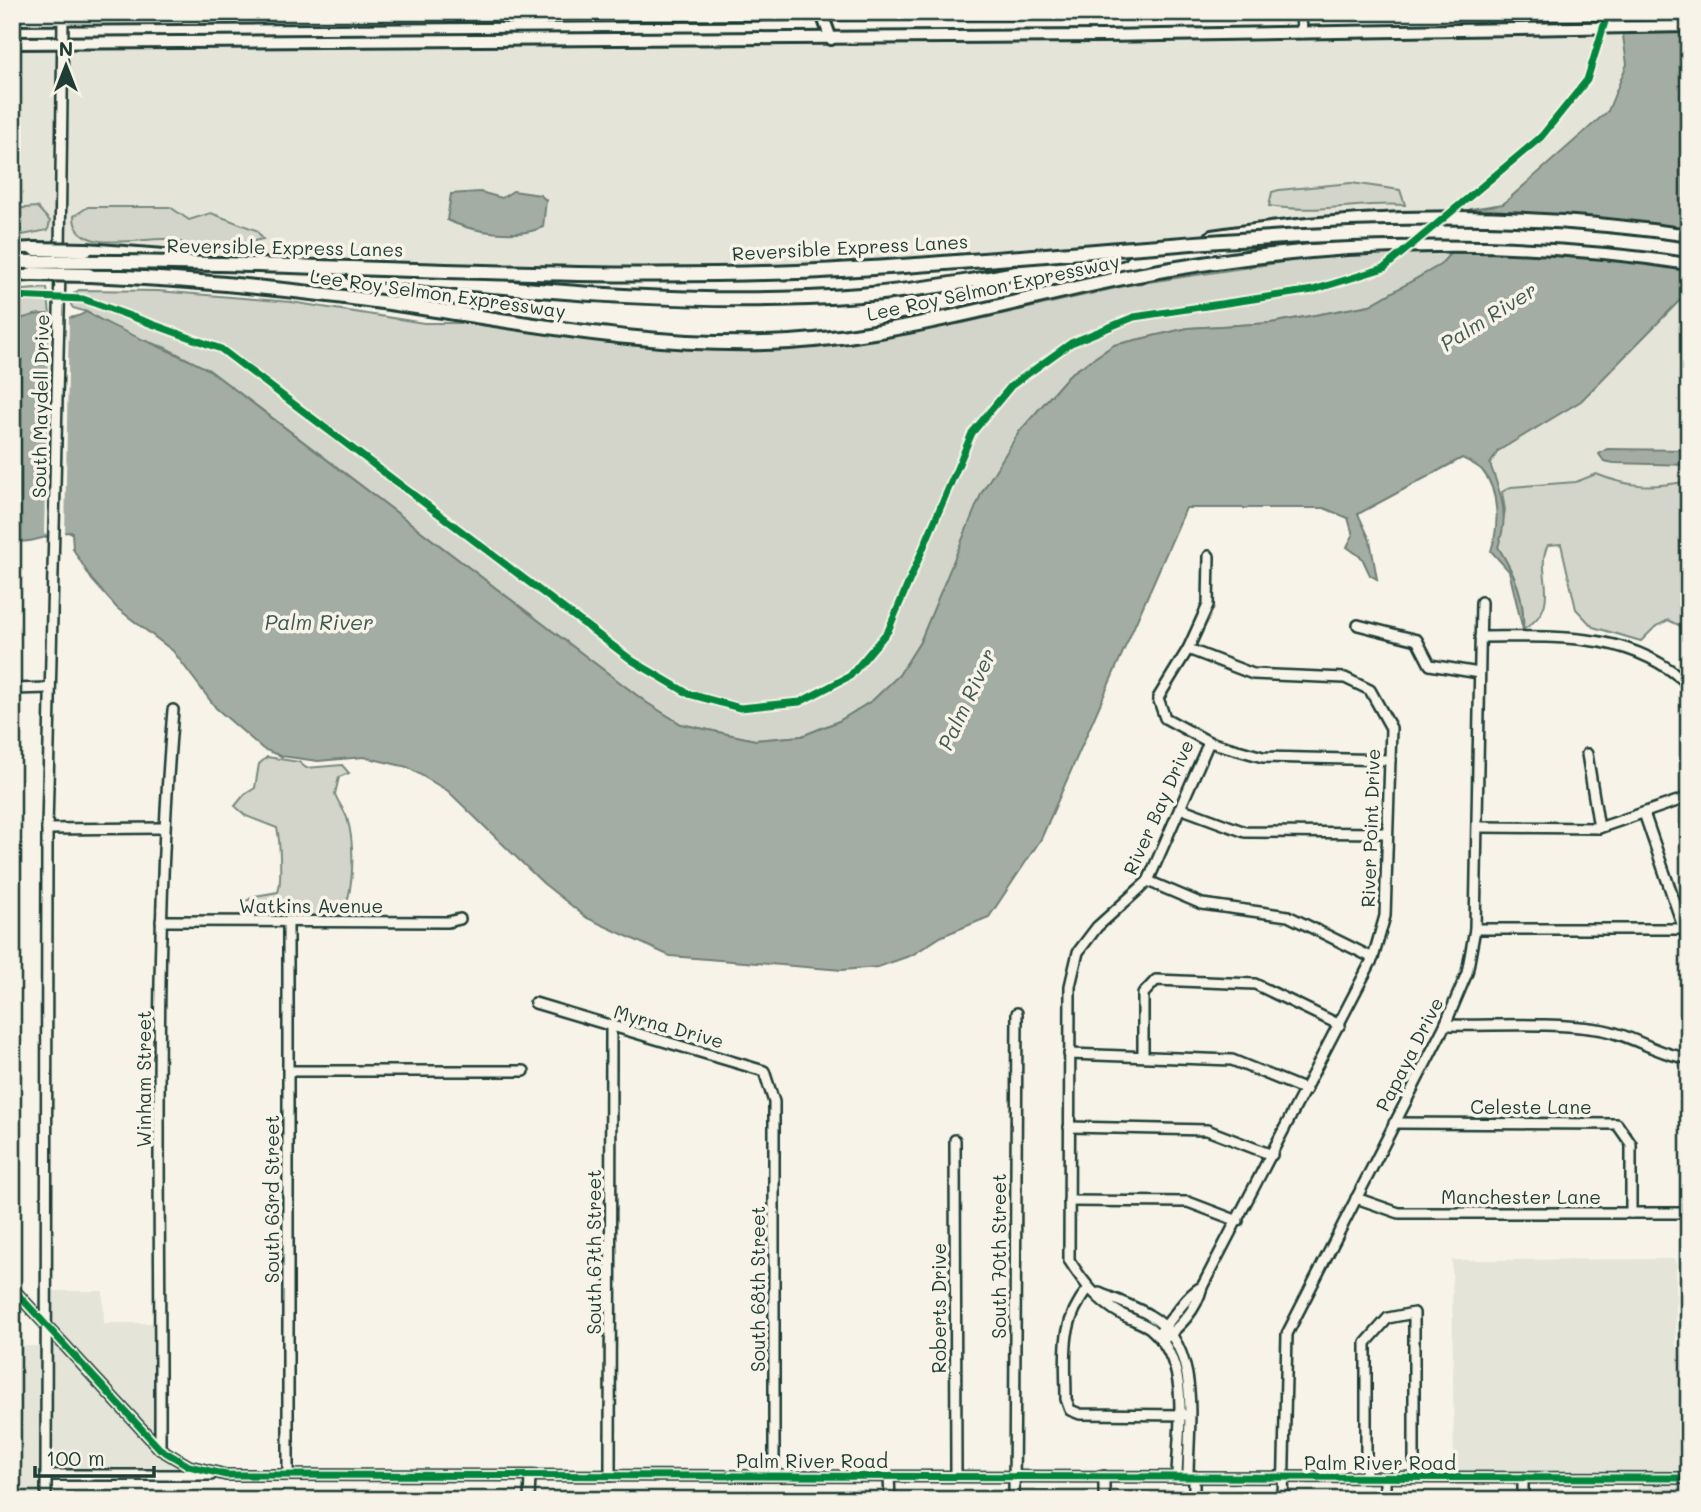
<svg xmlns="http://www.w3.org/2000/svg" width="1701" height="1512" font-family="Mali,sans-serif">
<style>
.built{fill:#e5e4d9}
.green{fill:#d3d5ca;stroke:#79897f;stroke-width:2}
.water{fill:#a4ada3;stroke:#6f8077;stroke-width:2}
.pier{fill:#f7f3e8}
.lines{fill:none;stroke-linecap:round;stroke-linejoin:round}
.minor-casing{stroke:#1f3d34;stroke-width:14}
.major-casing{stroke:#1f3d34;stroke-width:16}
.highway-casing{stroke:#1f3d34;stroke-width:18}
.minor{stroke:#f7f3e8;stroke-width:9}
.major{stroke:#f7f3e8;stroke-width:10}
.highway{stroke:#f7f3e8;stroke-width:12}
.highway-bridge-casing{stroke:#1f3d34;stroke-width:18;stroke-linecap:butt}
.highway-bridge{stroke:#f7f3e8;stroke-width:12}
.cycleway-casing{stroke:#f7f3e8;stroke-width:11}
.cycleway{stroke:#00873e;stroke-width:7}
.labels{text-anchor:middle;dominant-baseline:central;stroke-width:7;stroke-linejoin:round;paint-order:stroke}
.street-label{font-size:19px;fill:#1f3d34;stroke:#f7f3e8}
.water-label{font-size:21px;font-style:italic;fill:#405950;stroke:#f7f3e8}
</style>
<rect width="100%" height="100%" fill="#f7f3e8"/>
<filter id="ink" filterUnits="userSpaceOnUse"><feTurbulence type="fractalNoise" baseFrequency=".0143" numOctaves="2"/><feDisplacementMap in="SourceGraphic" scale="14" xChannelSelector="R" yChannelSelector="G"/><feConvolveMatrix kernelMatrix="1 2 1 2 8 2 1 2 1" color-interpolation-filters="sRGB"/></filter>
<g filter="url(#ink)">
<!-- built -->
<g class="built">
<path d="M1622 30 1627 64 1608 111 1503 204 1471 209 1460 217 1368 219 1063 258 872 270H366L59 244 65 40Z"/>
<path d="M62 42 57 245 12 247V43Z"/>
<path d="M1689 291V496L1595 513 1502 492 1490 464 1498 451 1516 439Z"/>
<path d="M1676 1259V1347L1689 1348V1475L1454 1476 1452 1260Z"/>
<path d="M48 1291H103L104 1323H160L159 1446 48 1327Z"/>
<path d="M48 1332 155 1445 202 1471 46 1475V1500H12V1346H46Z"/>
<path d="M1689 1480V1500H1638V1481Z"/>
</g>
<!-- green -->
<g class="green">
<path d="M1351 183 1400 190 1405 205C1359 202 1316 214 1269 206L1272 192 1279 190Z"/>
<path d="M37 207 50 221 48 230 12 237V209Z"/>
<path d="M88 207H170L189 220 211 213 256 230 263 239C245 243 223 251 204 249 192 247 180 241 167 239 141 237 74 256 74 216Z"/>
<path d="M1391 250H1431L1449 255 1440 265 1370 305 1271 323 1188 328 1114 345 1069 375 1019 432 920 642 899 676 873 700 839 721 802 736 755 740 681 724 647 703 209 370 164 347 127 335 87 312 73 308 67 298 79 290 158 291 291 302 424 323H480L640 337 866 334 963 323 1129 285 1324 256Z"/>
<path d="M47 288 50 314 12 320V291Z"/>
<path d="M1596 474C1631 488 1652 488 1689 481V630L1668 620 1655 627 1641 641 1593 627 1576 609 1561 544 1548 545C1533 573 1566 603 1523 630 1525 597 1515 575 1498 547L1505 510 1502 492 1511 487 1576 482Z"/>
<path d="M267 757 299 762 306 768 342 765 349 773 339 777 335 794C338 803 344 809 347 818 355 843 354 887 344 911L316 917 294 910 273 914 247 913 241 904 255 896 278 892C282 882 280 839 277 828L246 816 235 806 244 795 255 788 259 764Z"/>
</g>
<!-- water -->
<g class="water">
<path d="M1623 12H1689V291L1581 401 1498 451 1490 464C1501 495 1510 513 1498 547 1515 575 1525 597 1523 630L1509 571 1491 551C1499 527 1500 491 1482 470 1477 465 1468 461 1462 458L1358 514 1370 540 1377 579 1370 575 1362 558 1347 547 1353 535 1348 518 1324 508H1186L1041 839 989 917 942 936 912 955 878 967 842 970 670 956 587 918 543 883 448 791 407 767 364 757 318 761 281 756 263 749 216 708 173 651 117 608 92 580 73 549 72 532C51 532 33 545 12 541V320C22 320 32 314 41 314 58 314 70 323 86 312 126 335 169 349 209 370L647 703 681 724 755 740 802 736 839 721 873 700 899 675 920 642 982 492 1019 432 1069 375 1114 345 1188 328 1271 323 1370 305 1440 265 1449 255 1439 239 1452 222 1471 209 1503 204 1608 111 1627 64 1621 22Z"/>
<path d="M513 191 540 195 546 200 543 227C517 239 472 232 447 220L451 194 480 192 502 198Z"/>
<path d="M1607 449 1689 450V465L1614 463 1604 461 1599 454Z"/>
</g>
<!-- pier -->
<g class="pier">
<path d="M1689 18V34H1619L1618 19Z"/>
<path d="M49 313 69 314 65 535 44 534Z"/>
</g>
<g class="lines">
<!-- minor casing -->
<g class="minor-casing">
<g id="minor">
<path d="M1301 12 1302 33"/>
<path d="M60 252 63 19"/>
<path d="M1209 556 1208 605 1188 649 1158 698 1165 718 1209 742 1263 757 1390 760"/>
<path d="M1358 625 1417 640 1430 665 1479 673"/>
<path d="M1480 637C1555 637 1630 630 1689 685"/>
<path d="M12 689 50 688"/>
<path d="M1587 754 1599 828"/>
<path d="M1180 808 1245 832 1387 833"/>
<path d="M1644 813 1689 944"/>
<path d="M1479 827 1599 828 1689 797"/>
<path d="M47 829 163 828"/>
<path d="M1148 881 1202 904 1288 916 1373 958"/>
<path d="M161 921 448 922 460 919"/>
<path d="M1475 929H1683"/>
<path d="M535 1003 764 1071 774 1102V1476"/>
<path d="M1445 1025C1495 1026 1548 1022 1597 1029 1629 1033 1657 1055 1689 1058"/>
<path d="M1069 1054 1232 1060 1306 1090"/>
<path d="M1143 1055V994L1156 980 1255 984 1340 1025"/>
<path d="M289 1071H524"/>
<path d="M1394 1123 1617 1124 1631 1144V1213"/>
<path d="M1069 1127 1207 1130 1272 1155"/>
<path d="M955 1140 956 1475"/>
<path d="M1356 1198 1399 1213H1689"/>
<path d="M1069 1201 1188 1202 1238 1221"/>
<path d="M12 1288 160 1449 189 1466 226 1475 1689 1478"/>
<path d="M1088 1289C1059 1324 1066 1357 1066 1399L1070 1410 1080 1414 1188 1415"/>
<path d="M1099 1293C1116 1300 1134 1306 1149 1315 1203 1345 1188 1426 1188 1476"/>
<path d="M1161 1331C1173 1318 1188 1293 1202 1287"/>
<path d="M1162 1341C1181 1325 1196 1311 1202 1287L1373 958 1385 916 1391 728 1370 690 1345 678 1253 674 1188 649"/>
<path d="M160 1449C161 1203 152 955 173 710"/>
<path d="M46 1475H211"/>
<path d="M288 1475V923"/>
<path d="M610 1476 611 1028"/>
<path d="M889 1476 890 1500"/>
<path d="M1104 1476V1500"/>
<path d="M1177 1476C1178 1428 1192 1363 1150 1328 1141 1322 1130 1319 1121 1314 1098 1301 1083 1282 1069 1260L1070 986 1078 952 1097 927 1148 881 1209 742"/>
<path d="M1194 1476V1500"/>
<path d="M1366 1477V1343L1388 1318 1414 1313V1459"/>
<path d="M1385 1478V1500"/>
<path d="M1523 1478V1500"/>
<path d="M46 1500 47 829 60 270"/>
<path d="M529 1500 530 1476"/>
<path d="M1014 1500 1017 1013"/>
<path d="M1283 1500 1287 1334 1445 1025 1467 973 1475 929 1481 602"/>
</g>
</g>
<!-- major casing -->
<g class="major-casing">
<g id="major">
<path d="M822 14 831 39"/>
<path d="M12 19 1113 12"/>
<path d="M12 43 1103 36 1689 26"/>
</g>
</g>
<!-- highway casing -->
<g class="highway-casing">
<g id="highway">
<path d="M1212 237C1368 212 1532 212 1689 236"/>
<path d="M12 250 35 249"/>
<path d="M86 250 203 259"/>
<path d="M353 273C522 289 690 308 860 295 948 288 1035 269 1121 253"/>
<path d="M12 275 32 274"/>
<path d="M89 275C204 280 321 292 436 310 554 328 669 349 790 342 908 334 1017 299 1132 276 1316 241 1504 234 1689 263"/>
</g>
</g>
<!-- minor -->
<use href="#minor" class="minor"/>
<!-- major -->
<use href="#major" class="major"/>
<!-- highway -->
<use href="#highway" class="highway"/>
<!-- highway-bridge casing -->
<g class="highway-bridge-casing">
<g id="highway-bridge">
<path d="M35 249 86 250"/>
<path d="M12 262C274 259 536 282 797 272 1093 260 1393 205 1689 250"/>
<path d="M32 274 89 275"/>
</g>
</g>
<!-- highway-bridge -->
<use href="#highway-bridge" class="highway-bridge"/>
<!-- cycleway casing -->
<g class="cycleway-casing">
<g id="cycleway">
<path d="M12 296 83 299 221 349 633 661 689 694 740 708 800 702 850 676 888 631 972 433 1011 386 1071 343 1134 317 1313 290 1384 268 1541 137 1587 80 1608 12"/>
<path d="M12 1288 160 1449 189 1466 226 1475 1689 1478"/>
</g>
</g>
<!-- cycleway -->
<use href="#cycleway" class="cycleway"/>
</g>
</g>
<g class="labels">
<!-- street labels -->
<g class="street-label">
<text transform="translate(285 247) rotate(1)">Reversible Express Lanes</text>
<text transform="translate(850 247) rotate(-3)">Reversible Express Lanes</text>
<text transform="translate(993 287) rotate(-12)">Lee Roy Selmon Expressway</text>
<text transform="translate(438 293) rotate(8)">Lee Roy Selmon Expressway</text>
<text transform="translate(40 406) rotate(-89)">South Maydell Drive</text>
<text transform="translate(1158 807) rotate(-66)">River Bay Drive</text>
<text transform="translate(1370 828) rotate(-88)">River Point Drive</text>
<text x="311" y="905">Watkins Avenue</text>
<text transform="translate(669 1026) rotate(16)">Myrna Drive</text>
<text transform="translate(1409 1054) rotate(-63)">Papaya Drive</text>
<text transform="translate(143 1079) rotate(-90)">Winham Street</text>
<text x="1531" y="1106">Celeste Lane</text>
<text x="1521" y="1196">Manchester Lane</text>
<text transform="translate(271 1199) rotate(-90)">South 63rd Street</text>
<text transform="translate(593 1252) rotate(-90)">South 67th Street</text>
<text transform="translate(998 1256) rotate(-90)">South 70th Street</text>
<text transform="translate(757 1289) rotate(-90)">South 68th Street</text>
<text transform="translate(938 1308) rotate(-90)">Roberts Drive</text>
<text x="812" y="1460">Palm River Road</text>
<text x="1380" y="1462">Palm River Road</text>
</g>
<!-- water labels -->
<g class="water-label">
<text transform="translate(1488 316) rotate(-32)">Palm River</text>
<text x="319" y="621">Palm River</text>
<text transform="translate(966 699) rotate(-65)">Palm River</text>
</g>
</g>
<!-- margin -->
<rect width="1701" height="1512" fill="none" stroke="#f7f3e8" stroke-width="42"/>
<rect x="21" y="21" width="1659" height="1470" fill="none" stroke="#1f3d34" stroke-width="2.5" filter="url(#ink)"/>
<!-- north arrow -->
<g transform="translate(66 66)" stroke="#f7f3e8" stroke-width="5" paint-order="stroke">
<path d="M0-5L12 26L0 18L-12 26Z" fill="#1f3d34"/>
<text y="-10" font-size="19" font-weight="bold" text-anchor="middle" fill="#1f3d34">N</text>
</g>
<!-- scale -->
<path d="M35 1466v10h119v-10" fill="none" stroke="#1f3d34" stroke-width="3.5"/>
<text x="46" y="1466" font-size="21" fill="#1f3d34" stroke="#f7f3e8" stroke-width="5" paint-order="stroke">100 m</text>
</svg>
